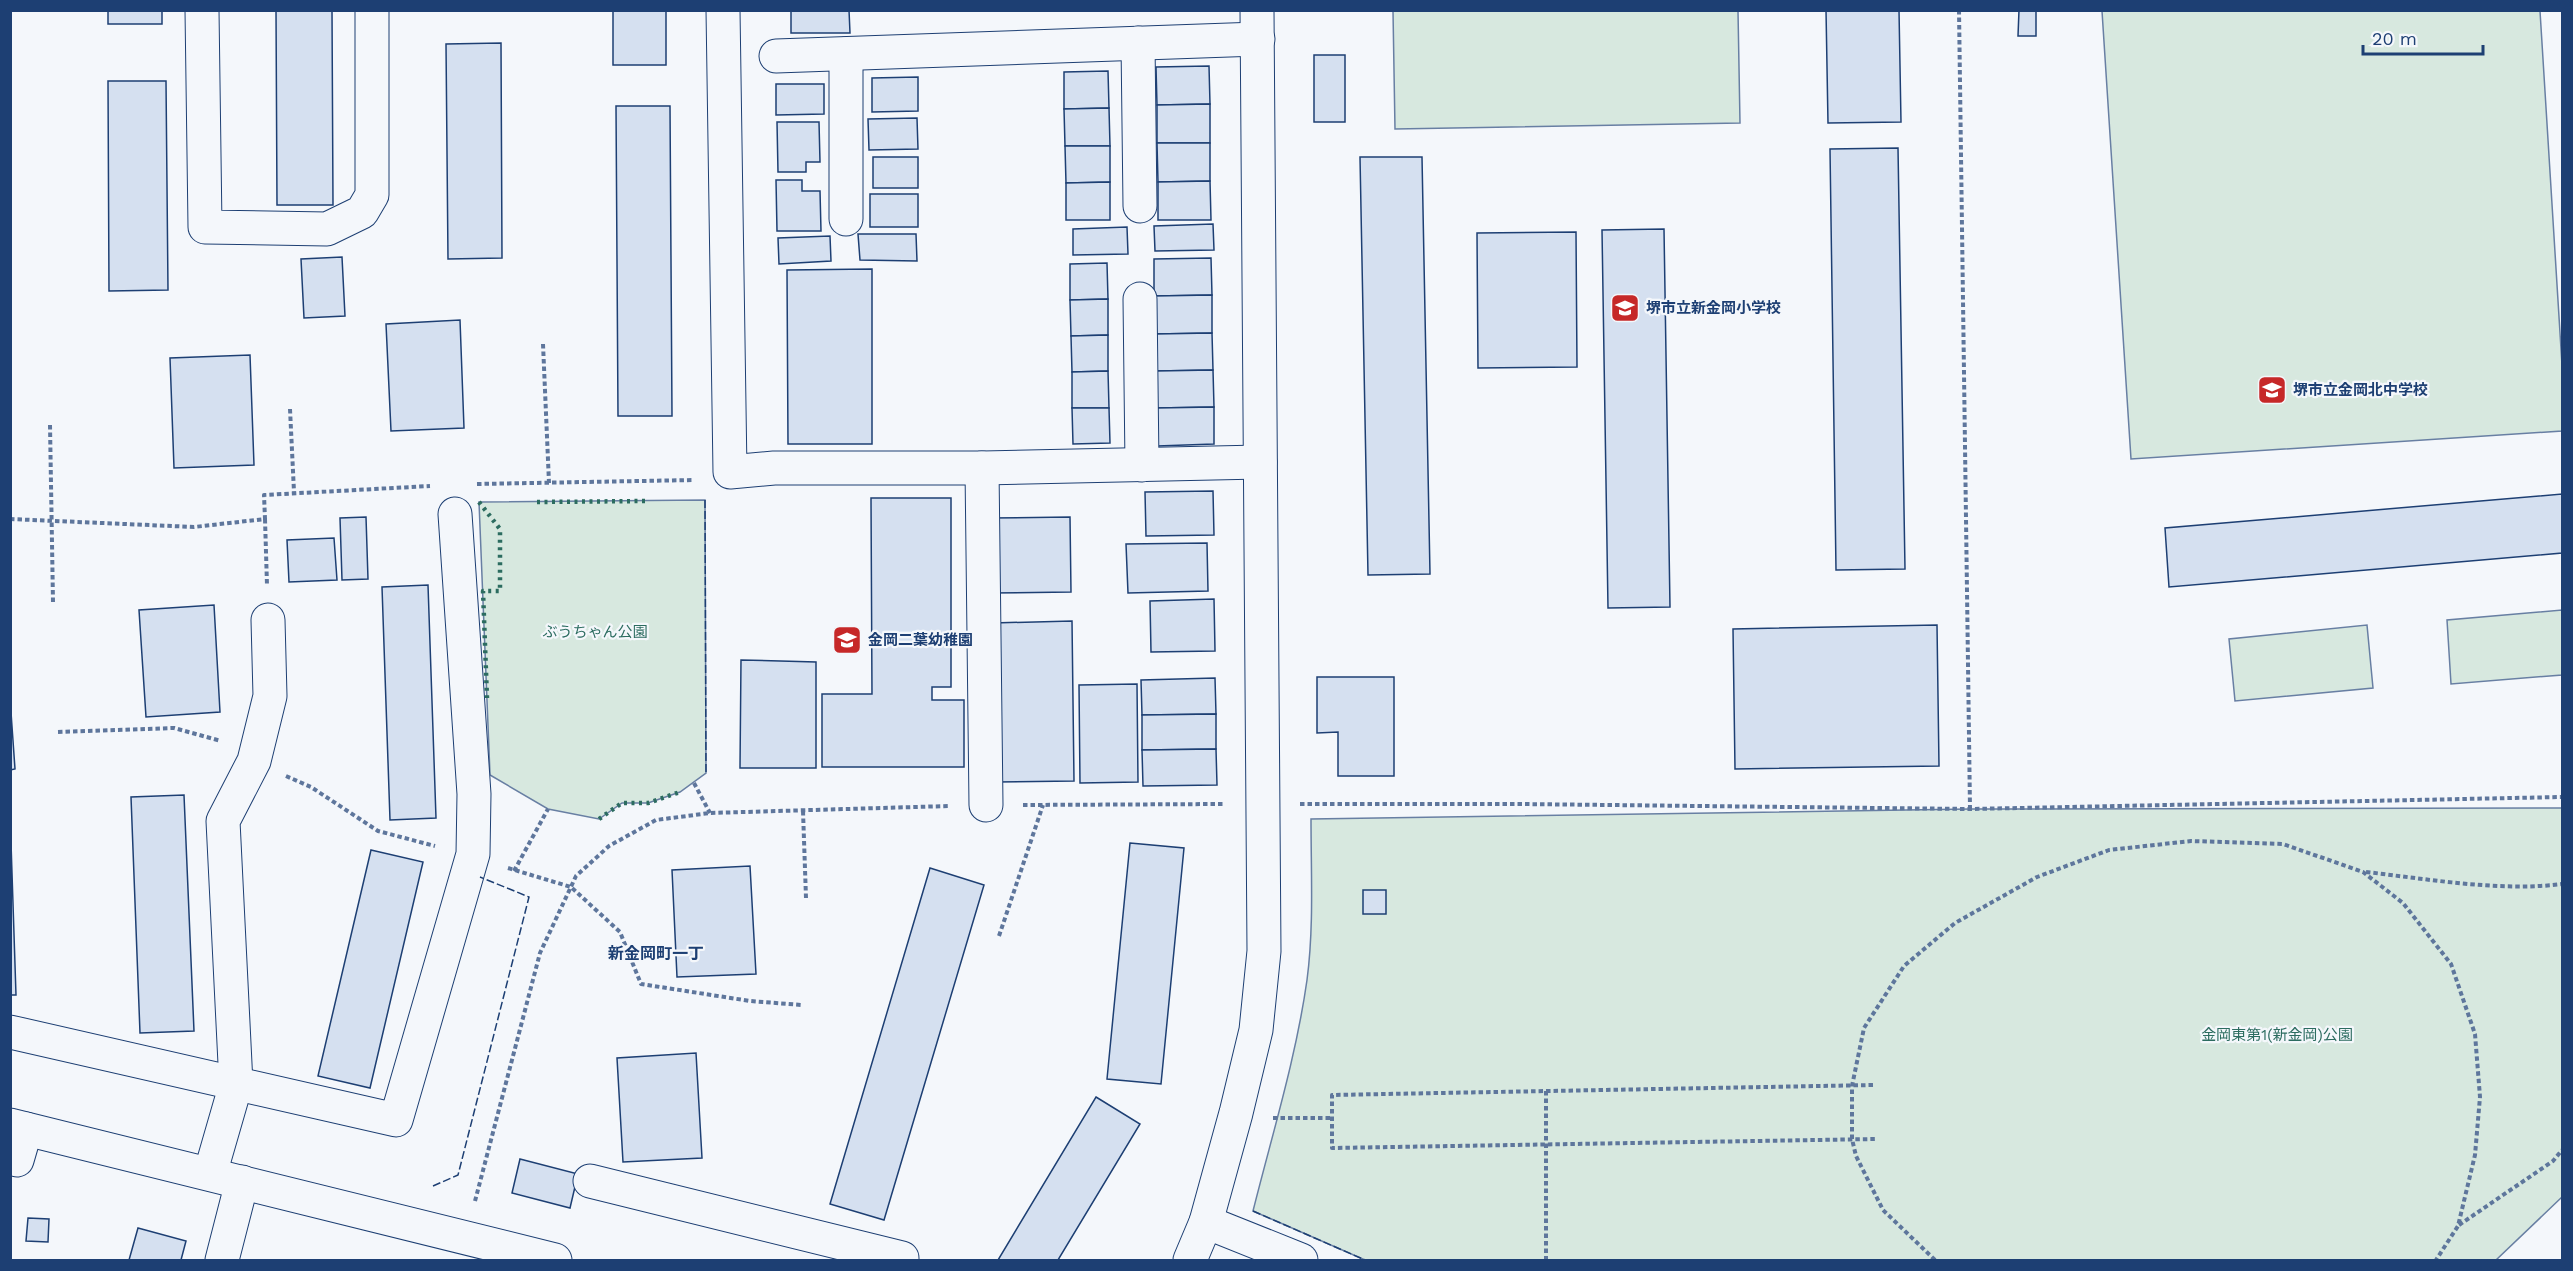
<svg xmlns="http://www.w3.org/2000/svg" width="2573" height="1271" font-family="'Work Sans','Noto Sans JP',sans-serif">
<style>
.green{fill:#d7e8df;stroke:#687fa3;stroke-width:1.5}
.building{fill:#d5e0f0;stroke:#1d3f73;stroke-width:1.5}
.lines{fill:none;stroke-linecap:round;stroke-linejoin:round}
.minor-casing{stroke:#1d3f73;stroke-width:35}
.path{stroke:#5e769c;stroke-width:4;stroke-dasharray:4.5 3;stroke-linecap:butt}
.minor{stroke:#f4f7fb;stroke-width:33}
.hedge{stroke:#2c6c60;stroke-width:4.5;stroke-dasharray:3 4.5;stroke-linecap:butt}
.fence{stroke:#1d3f73;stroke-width:1.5;stroke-dasharray:8 3;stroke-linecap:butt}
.labels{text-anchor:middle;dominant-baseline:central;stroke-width:4.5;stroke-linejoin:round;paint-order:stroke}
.poi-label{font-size:15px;font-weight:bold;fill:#1d3f73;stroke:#f4f7fb;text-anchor:start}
.park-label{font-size:15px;fill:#2c6c60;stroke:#f4f7fb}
.neighbourhood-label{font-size:16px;font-weight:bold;fill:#1d3f73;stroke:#f4f7fb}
</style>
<rect width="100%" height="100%" fill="#f4f7fb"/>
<!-- green -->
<g class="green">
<path d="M1393 11H1738L1740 123 1395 129Z"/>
<path d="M2102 11H2540L2562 365V431L2131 459Z"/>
<path d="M705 500 706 773 680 792 648 803H622L599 819 548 809 490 775 479 502Z"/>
<path d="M2562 610V675L2451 684 2447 620Z"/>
<path d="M2367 625 2373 688 2235 701 2229 639Z"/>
<path d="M2562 808V1197L2496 1260H1365L1253 1211C1272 1135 1296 1058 1307 980 1314 927 1311 873 1311 819L1970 809Z"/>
</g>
<!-- building -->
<g class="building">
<rect x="108" y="10" width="54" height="14"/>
<path d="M276 10H332L333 205H277Z"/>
<rect x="613" y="10" width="53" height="55"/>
<path d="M791 10H849L850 33H791Z"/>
<path d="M1826 10H1899L1901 122 1828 123Z"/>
<path d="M2019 10H2036V36H2018Z"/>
<path d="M501 43 502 258 448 259 446 44Z"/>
<rect x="1314" y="55" width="31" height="67"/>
<path d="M1209 66 1210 104 1157 105 1156 67Z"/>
<path d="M1108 71 1109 108 1064 109V72Z"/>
<path d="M918 77V111L872 112V78Z"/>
<path d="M108 81H166L168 290 109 291Z"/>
<path d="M776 84H824V114L776 115Z"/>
<path d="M1210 104V143H1157V105Z"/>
<path d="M616 106H670L672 416H618Z"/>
<path d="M1109 108 1110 146H1065L1064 109Z"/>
<path d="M917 118 918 149 869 150 868 119Z"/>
<path d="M777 122H819L820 162H806V172H778Z"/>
<path d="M1157 143H1210V181L1158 182Z"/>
<path d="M1065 146H1110V182L1066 183Z"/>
<path d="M1898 148 1905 569 1836 570 1830 149Z"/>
<rect x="873" y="157" width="45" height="31"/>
<path d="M1360 157H1422L1430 574 1368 575Z"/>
<path d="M776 180H802V191H820L821 231H777Z"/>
<path d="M1210 181 1211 220H1158V182Z"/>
<path d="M1110 182V220H1066V183Z"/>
<rect x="870" y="194" width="48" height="33"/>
<path d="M1213 224 1214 250 1155 251 1154 226Z"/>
<path d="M1127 227 1128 254 1073 255V229Z"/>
<path d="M1664 229 1670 607 1608 608 1602 230Z"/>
<path d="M1576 232 1577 367 1478 368 1477 233Z"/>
<path d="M858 234H916L917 261 860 260Z"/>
<path d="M830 236 831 261 779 264 778 238Z"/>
<path d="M342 257 345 316 304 318 301 259Z"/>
<path d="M1211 258 1212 295 1154 296V259Z"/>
<path d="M1107 263 1108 299 1070 300V264Z"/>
<path d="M872 269V444H788L787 270Z"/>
<path d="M1212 295V333L1155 334 1154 296Z"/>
<path d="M1108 299V335L1071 336 1070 300Z"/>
<path d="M460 320 464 428 391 431 386 324Z"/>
<path d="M1212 333 1213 370 1156 371 1155 334Z"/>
<path d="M1108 335V371L1072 372 1071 336Z"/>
<path d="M250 355 254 465 174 468 170 358Z"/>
<path d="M1213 370 1214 407 1156 408V371Z"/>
<path d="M1108 371 1109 408H1072V372Z"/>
<path d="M1214 407V444L1157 446 1156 408Z"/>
<path d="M1072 408H1109L1110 443 1073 444Z"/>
<path d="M1213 491 1214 535 1146 536 1145 492Z"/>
<path d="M2562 494V553L2169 587 2165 528Z"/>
<path d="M871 498H951V687H932V700H964V767H822V694H872Z"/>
<path d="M366 517 368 579 342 580 340 518Z"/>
<path d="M1070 517 1071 592 990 593 989 518Z"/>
<path d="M334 538 337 580 289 582 287 540Z"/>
<path d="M1207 543 1208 591 1128 593 1126 544Z"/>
<path d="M428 585 436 818 390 820 382 587Z"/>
<path d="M1214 599 1215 651 1151 652 1150 601Z"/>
<path d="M214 605 220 712 146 717 139 610Z"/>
<path d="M1072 621 1074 781 996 782 993 623Z"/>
<path d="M1937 625 1939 766 1735 769 1733 629Z"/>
<path d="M741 660 816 662V768H740Z"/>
<path d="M1317 677H1394V776H1338V732L1317 733Z"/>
<path d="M1215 678 1216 714 1142 715 1141 680Z"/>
<path d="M1137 684 1138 782 1080 783 1079 685Z"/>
<path d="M10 698 15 769 10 770Z"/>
<path d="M1216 714V749L1142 750V715Z"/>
<path d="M1216 749 1217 785 1143 786 1142 750Z"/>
<path d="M184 795 194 1031 140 1033 131 797Z"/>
<path d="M10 812 16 995H10Z"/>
<path d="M1130 843 1184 848 1161 1084 1107 1079Z"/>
<path d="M371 850 423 862 370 1088 318 1076Z"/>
<path d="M750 866 756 974 677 977 672 870Z"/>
<path d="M930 868 984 885 884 1220 830 1204Z"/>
<rect x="1363" y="890" width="23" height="24"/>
<path d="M696 1053 702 1158 623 1162 617 1058Z"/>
<path d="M1096 1097 1140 1124 1058 1260H998Z"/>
<path d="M520 1159 578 1174 570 1208 512 1193Z"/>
<path d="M28 1218 49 1219 48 1242 26 1241Z"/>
<path d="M138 1228 186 1241 181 1260H129Z"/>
</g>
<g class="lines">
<!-- minor casing -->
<g class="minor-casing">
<g id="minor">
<path d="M202 10 205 227 327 229 362 212 372 195V10"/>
<path d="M723 10 730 472 774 468H982L1260 462"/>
<path d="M1138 43 1140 206"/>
<path d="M846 54V219"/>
<path d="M776 56 1258 39"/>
<path d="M1140 299 1142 465"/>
<path d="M982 468 986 805"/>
<path d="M10 1032 396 1120 473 854 474 794 455 514"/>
<path d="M10 1125 555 1260"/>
<path d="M17 1160 26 1129"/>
<path d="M210 1174 236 1084 223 821 254 761 270 696 268 620"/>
<path d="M590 1181 902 1258V1260"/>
<path d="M1206 1222 1301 1260"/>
<path d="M222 1260 242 1182"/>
<path d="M1190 1260 1206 1222 1236 1113 1256 1030 1264 951 1257 10"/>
</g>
</g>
<!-- path -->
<g class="path">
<path d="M1959 10 1970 809"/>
<path d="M543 344 549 483"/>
<path d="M290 409 294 492"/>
<path d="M50 425 53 602"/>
<path d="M477 484 694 480"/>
<path d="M10 519 194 527 265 519 264 495 430 486"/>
<path d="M265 519 267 585"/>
<path d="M58 732 174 728 221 741"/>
<path d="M286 776 311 787 378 831 435 846"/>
<path d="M694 783 710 813"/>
<path d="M1300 804H1520L1970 809 2562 797"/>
<path d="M1023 805 1225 804"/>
<path d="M803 811 806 898"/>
<path d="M508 868 571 887 620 932 641 984 750 1001 802 1005"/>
<path d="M514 871 548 809"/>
<path d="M2366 872C2428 879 2501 892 2562 884"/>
<path d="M999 936 1043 805"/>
<path d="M1873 1085 1332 1095V1148L1876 1139"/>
<path d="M1546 1091V1260"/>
<path d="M1273 1118H1332"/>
<path d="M475 1201 540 953 576 876 609 846 656 820 710 813 949 806"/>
<path d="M2459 1225 2553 1161 2562 1150"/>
<path d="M1935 1260 1883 1210 1856 1156 1852 1139V1086L1864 1028 1904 966 1955 923 2037 877 2109 850 2191 841 2283 844 2363 872 2403 903 2451 964 2475 1034 2480 1097 2475 1155 2458 1226 2436 1260"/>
</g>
<!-- minor -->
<use href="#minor" class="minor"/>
<!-- hedge -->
<g class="hedge">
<path d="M479 502 500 529V591H483L487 698"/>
<path d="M537 502 648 501"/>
<path d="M599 819 622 803H648L680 792"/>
</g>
<!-- fence -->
<g class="fence">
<path d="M705 500 706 773"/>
<path d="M433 1186 458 1175 529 897 480 877"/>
<path d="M1253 1211 1365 1260"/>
</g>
</g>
<!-- icons -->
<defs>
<g id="school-square" transform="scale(1.5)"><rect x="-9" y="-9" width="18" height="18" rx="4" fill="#c62828" stroke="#f4f7fb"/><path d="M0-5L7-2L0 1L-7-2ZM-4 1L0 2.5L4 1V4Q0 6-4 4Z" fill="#fff"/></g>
</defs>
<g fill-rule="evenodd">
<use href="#school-square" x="1625" y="308"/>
<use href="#school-square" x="2272" y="390"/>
<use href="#school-square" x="847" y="640"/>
</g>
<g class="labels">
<!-- poi labels -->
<g class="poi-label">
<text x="1646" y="308">堺市立新金岡小学校</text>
<text x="2293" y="390">堺市立金岡北中学校</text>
<text x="868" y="640">金岡二葉幼稚園</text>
</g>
<!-- park labels -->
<g class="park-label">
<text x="595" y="632">ぶうちゃん公園</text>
<text x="2277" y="1035">金岡東第1(新金岡)公園</text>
</g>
<!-- neighbourhood labels -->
<g class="neighbourhood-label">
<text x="656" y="953">新金岡町一丁</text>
</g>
</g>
<!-- border -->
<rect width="2573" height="1271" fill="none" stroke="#1d3f73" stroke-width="24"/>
<!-- scale -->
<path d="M2363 45v9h120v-9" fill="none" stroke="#1d3f73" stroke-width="3"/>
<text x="2372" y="45" font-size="18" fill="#1d3f73" stroke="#f4f7fb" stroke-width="4.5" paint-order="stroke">20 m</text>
</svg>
